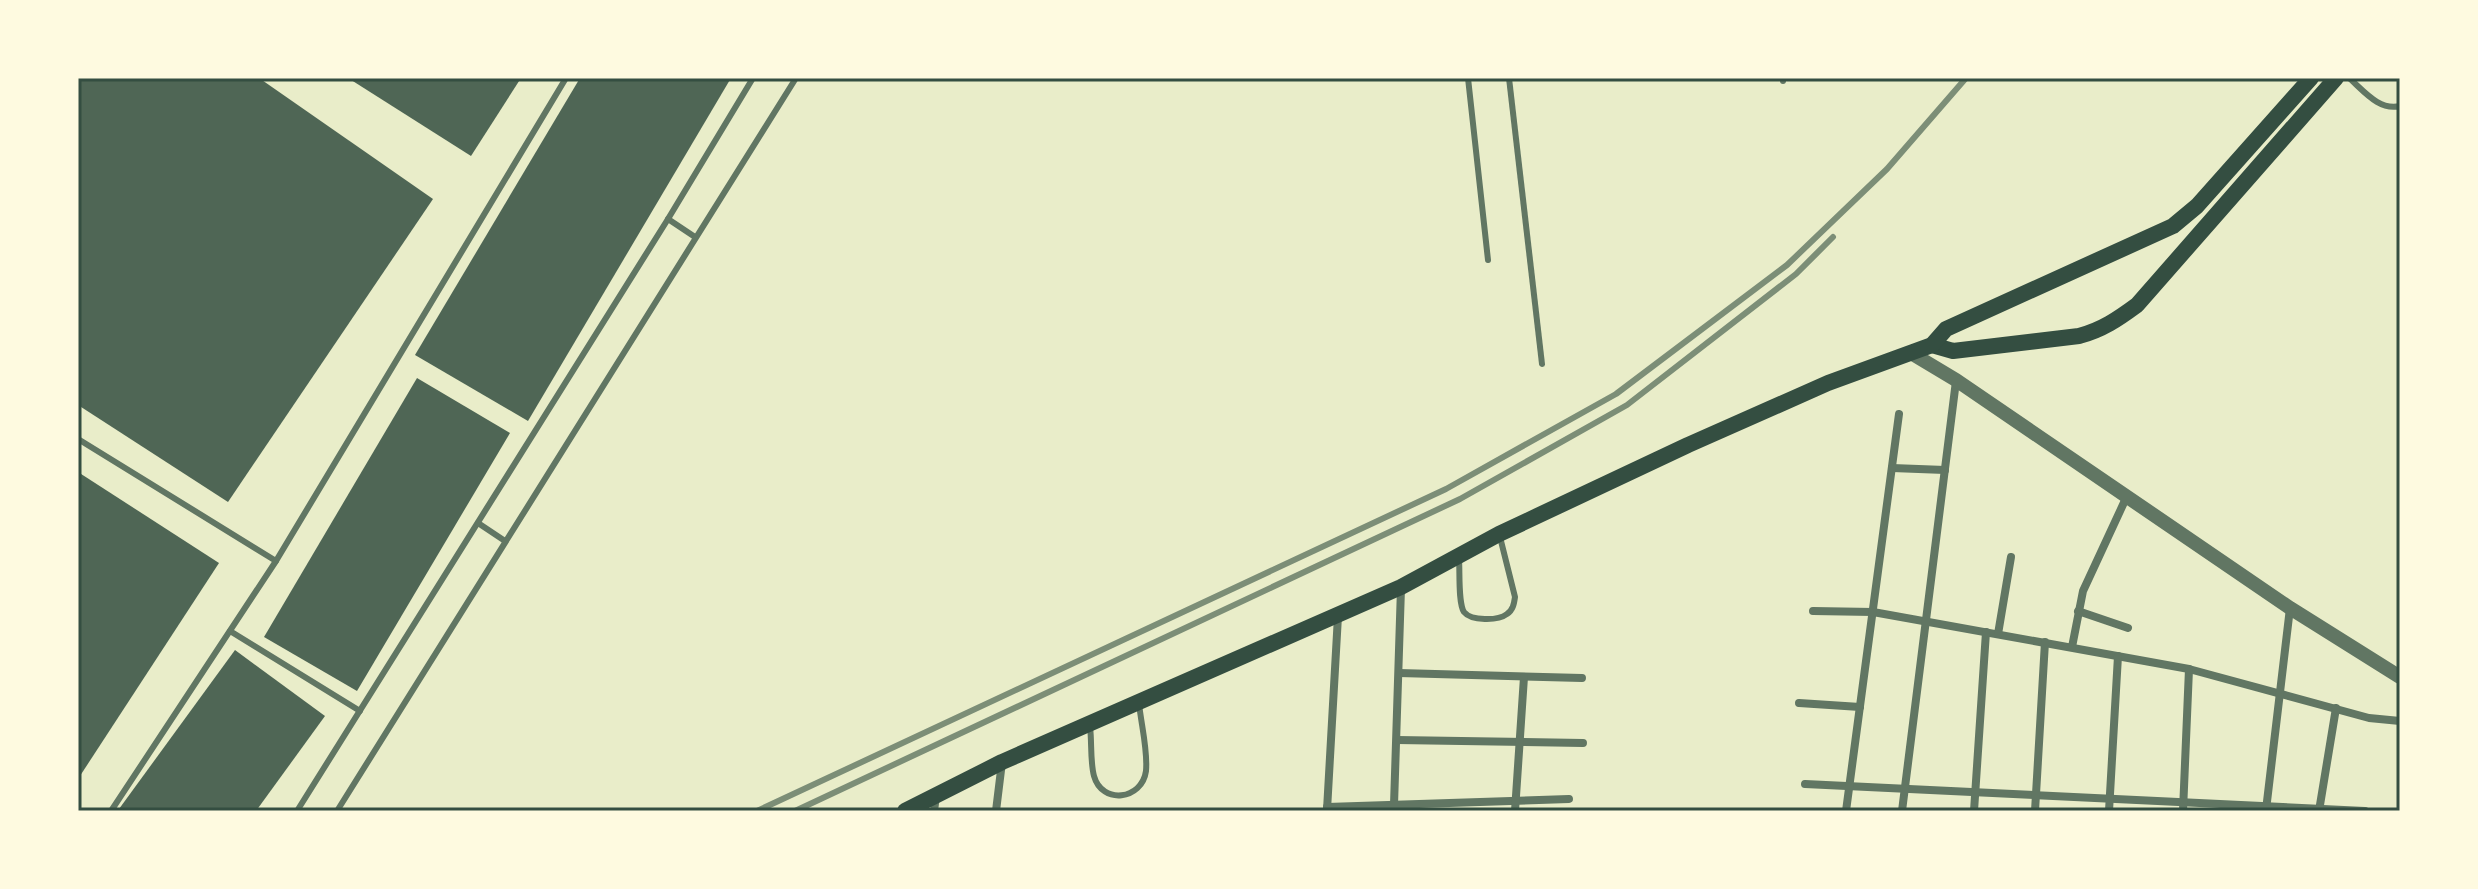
<svg xmlns="http://www.w3.org/2000/svg" width="2478" height="889" font-family="'PT Serif',serif">
<style>
.building{fill:#4f6655}
.lines{fill:none;stroke-linecap:round;stroke-linejoin:round}
.service{stroke:#617663;stroke-width:6}
.minor{stroke:#617663;stroke-width:8}
.tertiary{stroke:#617663;stroke-width:14}
.secondary{stroke:#344e41;stroke-width:16}
.rail{stroke:#7c8e77;stroke-width:6}
.neatline{fill:none;stroke:#344e41;stroke-width:3}
</style>
<rect width="100%" height="100%" fill="#e9edc9"/>
<!-- building -->
<g class="building">
<path d="M78 78H259L433 199 228 502 78 405Z"/>
<path d="M348 78H521L471 156Z"/>
<path d="M580 78H731L528 421 415 355Z"/>
<path d="M417 378 510 433 357 691 264 637Z"/>
<path d="M78 472 219 563 78 779Z"/>
<path d="M235 650 325 716 256 811H122L119 809Z"/>
</g>
<g class="lines">
<!-- service -->
<g class="service">
<path d="M1468 78 1488 260"/>
<path d="M1509 78 1542 364"/>
<path d="M2349 78C2364 91 2379 111 2400 106"/>
<path d="M1783 81V78"/>
<path d="M668 219 695 237"/>
<path d="M78 439 276 561"/>
<path d="M478 523 505 541"/>
<path d="M1459 560C1460 571 1458 603 1464 612 1471 621 1498 621 1507 614 1513 610 1514 604 1515 597L1500 537"/>
<path d="M230 631 360 711"/>
<path d="M1090 727C1092 742 1090 761 1094 776 1102 805 1142 800 1146 771 1148 750 1141 724 1139 703"/>
<path d="M111 811 276 561 566 78"/>
<path d="M297 811 668 219 753 78"/>
<path d="M337 811 796 78"/>
</g>
<!-- minor -->
<g class="minor">
<path d="M1892 468 1945 470"/>
<path d="M1813 611 1873 612 2189 669 2369 718 2400 721"/>
<path d="M2078 611 2128 628"/>
<path d="M1998 634 2011 557"/>
<path d="M2072 647 2083 591 2127 496"/>
<path d="M1399 673 1582 678"/>
<path d="M1799 703 1860 707"/>
<path d="M1397 740 1583 743"/>
<path d="M1805 784 2365 811"/>
<path d="M1394 805 1401 588"/>
<path d="M1327 807 1569 799"/>
<path d="M1327 810 1338 616"/>
<path d="M2266 810 2290 608"/>
<path d="M934 811 936 796"/>
<path d="M996 811 1002 762"/>
<path d="M1515 811 1524 677"/>
<path d="M1846 811 1899 414"/>
<path d="M1902 811 1956 381"/>
<path d="M1974 811 1986 632"/>
<path d="M2035 811 2045 642"/>
<path d="M2109 811 2118 656"/>
<path d="M2183 811 2189 669"/>
<path d="M2319 811 2336 708"/>
</g>
<!-- tertiary -->
<path class="tertiary" d="M1911 353 1956 380 2290 608 2400 677"/>
<!-- secondary -->
<g class="secondary">
<path d="M1932 345 1953 351 2079 336C2102 330 2118 319 2137 305L2336 78"/>
<path d="M905 811 1002 762 1401 587 1499 534 1688 445 1828 383 1932 345 1946 329 2173 226 2197 206 2311 78"/>
</g>
<!-- rail -->
<g class="rail">
<path d="M757 811 1446 489 1616 394 1787 265 1887 169 1966 78"/>
<path d="M795 811 1460 499 1627 405 1796 274 1833 237"/>
</g>
</g>
<!-- border -->
<rect width="2478" height="889" fill="none" stroke="#fefae0" stroke-width="160"/>
<rect x="80" y="80" width="2318" height="729" class="neatline"/>
</svg>
